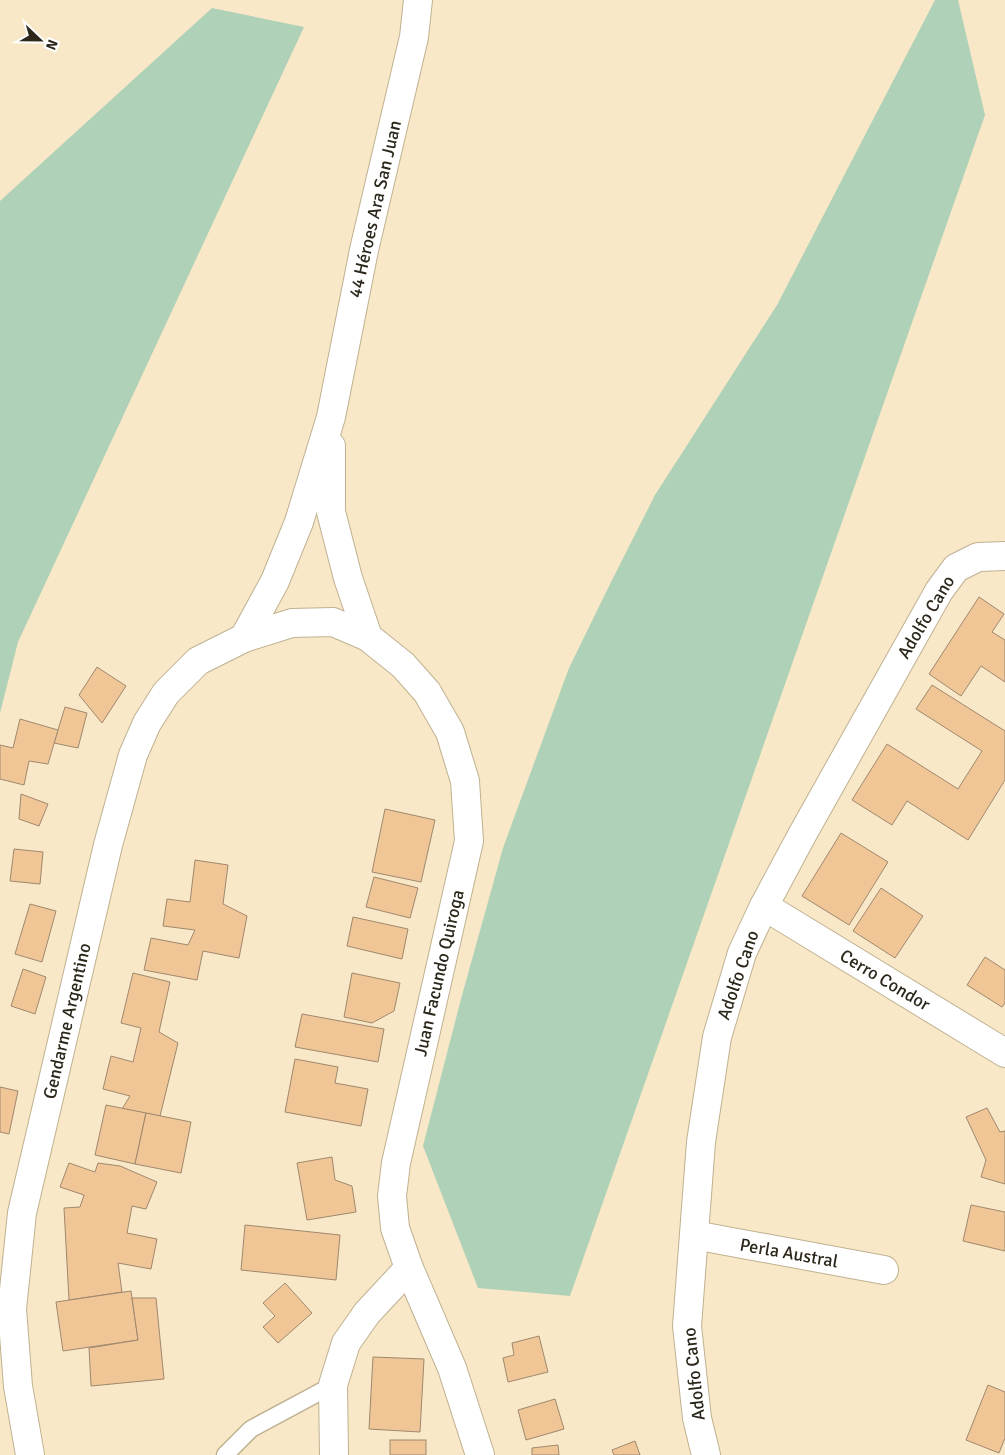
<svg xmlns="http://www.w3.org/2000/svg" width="1005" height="1455" font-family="Signika,sans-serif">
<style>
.green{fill:#aed1b8}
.building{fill:#f0c697;stroke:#9f886e}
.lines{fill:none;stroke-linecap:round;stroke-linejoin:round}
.lane-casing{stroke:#bfb191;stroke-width:19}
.street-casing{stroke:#bfb191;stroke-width:30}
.lane{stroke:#fff;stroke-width:16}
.street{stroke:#fff;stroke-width:28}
.labels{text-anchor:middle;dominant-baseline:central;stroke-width:5;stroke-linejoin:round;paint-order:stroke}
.street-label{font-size:18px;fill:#2c271a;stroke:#fff}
</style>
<rect width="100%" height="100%" fill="#f8e8c7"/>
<!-- green -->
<g class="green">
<path d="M935 0H958L985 115 570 1296 478 1288 423 1146 461 999 503 848 569 668 611 582 655 495 777 305Z"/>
<path d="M212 8 304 27 18 642 0 713V201Z"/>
</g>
<!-- building -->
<g class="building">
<path d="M979 597 1004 614 992 632 1005 640V682L981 666 961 696 929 674Z"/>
<path d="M97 667 126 686 102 723 79 695Z"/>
<path d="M932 685 1005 731V780L968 840 907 801 892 825 852 800 887 744 958 789 982 751 916 709Z"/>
<path d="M65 707 87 713 78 748 54 743Z"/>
<path d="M20 719 58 730 48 764 29 761 24 785 0 779V745L13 748Z"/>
<path d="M21 794 48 804 39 826 19 819Z"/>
<path d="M385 809 435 820 421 882 372 872Z"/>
<path d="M841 833 888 862 849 925 802 896Z"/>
<path d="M14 849 43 852 40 884 10 881Z"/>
<path d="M195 860 228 865 223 904 247 916 239 958 203 951 197 980 144 970 151 938 188 945 195 930 163 926 167 899 190 902Z"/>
<path d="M374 877 418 888 410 918 366 907Z"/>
<path d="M881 888 923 916 895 958 853 931Z"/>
<path d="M30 904 56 911 42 962 15 954Z"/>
<path d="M353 917 408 929 402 959 347 946Z"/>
<path d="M985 957 1005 970V1003L1002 1007 967 985Z"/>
<path d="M23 969 46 977 35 1014 11 1006Z"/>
<path d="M133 973 170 982 159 1032 178 1043 160 1116 122 1109 130 1096 103 1089 111 1056 133 1062 141 1028 121 1023Z"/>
<path d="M352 973 400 983 394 1011 372 1023 344 1017Z"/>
<path d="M302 1014 384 1029 378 1062 295 1047Z"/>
<path d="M295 1059 338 1067 335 1083 368 1089 361 1126 285 1112Z"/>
<path d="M0 1087 18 1091 9 1134 0 1132Z"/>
<path d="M106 1105 146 1113 135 1164 95 1155Z"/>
<path d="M987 1108 1000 1132 1005 1131V1184L981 1177 986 1160 966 1117Z"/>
<path d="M146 1113 191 1122 181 1173 135 1164Z"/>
<path d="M332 1157 335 1180 352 1186 356 1212 307 1220 297 1163Z"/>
<path d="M69 1163 95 1172 98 1163 120 1166 157 1182 146 1209 132 1206 127 1233 157 1239 151 1269 118 1263 122 1292 69 1300 64 1208 80 1207 84 1195 60 1187Z"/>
<path d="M971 1205 1005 1212V1251L963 1241Z"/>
<path d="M245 1225 340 1235 336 1280 241 1270Z"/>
<path d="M285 1283 312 1313 278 1343 263 1327 275 1316 263 1303Z"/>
<path d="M131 1291 138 1340 63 1351 56 1302Z"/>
<path d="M132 1298H156L164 1379 91 1386 89 1348 138 1340Z"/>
<path d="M539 1336 548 1372 508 1382 503 1358 514 1355 512 1343Z"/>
<path d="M373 1357 424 1359 420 1432 369 1429Z"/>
<path d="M988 1385 1005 1392V1438L999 1453 966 1440Z"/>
<path d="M555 1399 564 1429 526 1440 518 1410Z"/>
<rect x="390" y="1440" width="36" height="15"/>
<path d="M635 1441 640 1455H614L612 1450Z"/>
<path d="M558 1445 559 1455H532V1448Z"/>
</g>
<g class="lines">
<!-- lane casing -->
<g class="lane-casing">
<path id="lane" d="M225 1455 251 1429 333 1385"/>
</g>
<!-- street casing -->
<g class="street-casing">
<g id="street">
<path d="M331 446V512L348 578 368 637"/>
<path d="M244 638 275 581 299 522 331 417 364 250 414 37 418 0"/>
<path d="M764 906 1005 1053"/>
<path d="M694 1235 884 1270"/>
<path d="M30 1455 18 1386 12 1309 22 1213 108 845 133 755 147 723 166 693 198 661 244 638 292 623 333 622 368 637 403 665 427 692 450 732 465 781 469 841 396 1163 392 1196 395 1228 409 1268 452 1368 480 1455"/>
<path d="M334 1455 333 1385 346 1343 367 1313 409 1268"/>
<path d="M706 1455 697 1418 687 1326 701 1142 717 1037 742 953 764 906 802 835 939 591 956 568 978 557 1005 556"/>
</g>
</g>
<!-- lane -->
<use href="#lane" class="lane"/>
<!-- street -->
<use href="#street" class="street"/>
</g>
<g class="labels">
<!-- street labels -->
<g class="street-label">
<text transform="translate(375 209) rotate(-77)">44 Héroes Ara San Juan</text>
<text transform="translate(926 617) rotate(-59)">Adolfo Cano</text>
<text transform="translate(439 973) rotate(-77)">Juan Facundo Quiroga</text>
<text transform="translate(738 975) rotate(-71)">Adolfo Cano</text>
<text transform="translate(885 980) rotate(31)">Cerro Condor</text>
<text transform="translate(67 1021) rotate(-77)">Gendarme Argentino</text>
<text transform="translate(789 1253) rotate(10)">Perla Austral</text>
<text transform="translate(694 1374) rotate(-96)">Adolfo Cano</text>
</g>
</g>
<!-- north arrow -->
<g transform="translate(40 40) rotate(112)" stroke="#ffffff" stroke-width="4" paint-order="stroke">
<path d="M0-4L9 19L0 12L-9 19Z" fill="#2c271a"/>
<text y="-8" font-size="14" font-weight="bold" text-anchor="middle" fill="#2c271a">N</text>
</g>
</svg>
